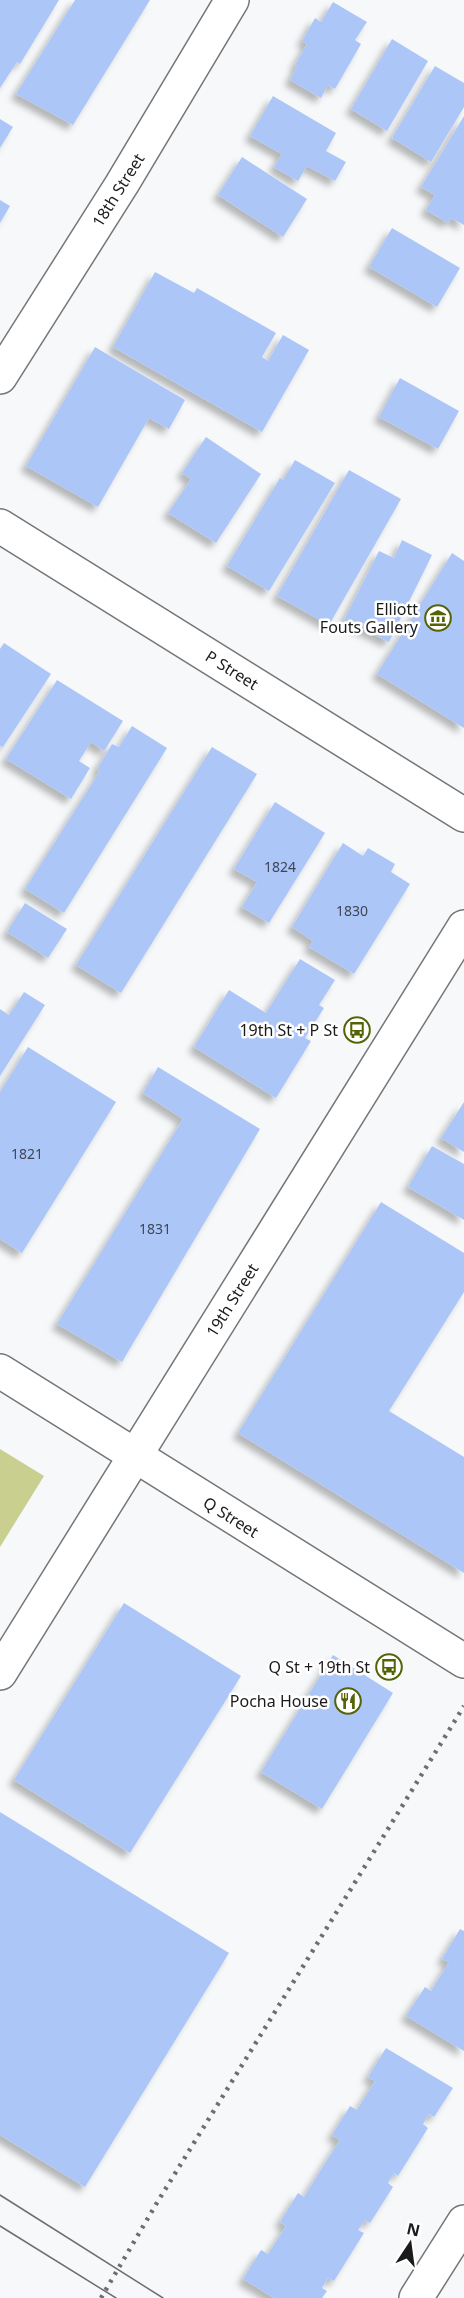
<svg xmlns="http://www.w3.org/2000/svg" width="464" height="2298" font-family="'Noto Sans',sans-serif">
<style>
.green{fill:#c8cf8f}
.building{fill:#acc6f8;filter:url(#shadow)}
.lines{fill:none;stroke-linecap:round;stroke-linejoin:round}
.minor-casing{stroke:#747678;stroke-width:36}
.secondary-casing{stroke:#747678;stroke-width:36}
.minor{stroke:#fff;stroke-width:33}
.secondary{stroke:#fff;stroke-width:33}
.tram{stroke:#6e6e70;stroke-width:1.5}
.rail{stroke:#6e6e70;stroke-width:4.5;stroke-dasharray:3 6;stroke-linecap:butt}
.labels{text-anchor:middle;dominant-baseline:central;stroke-width:5;stroke-linejoin:round;paint-order:stroke}
.number-label{font-size:14px;fill:#3f4653}
.street-label{font-size:16px;fill:#1b1b1c;stroke:#fff}
.poi-label{font-size:16px;fill:#1b1b1c;stroke:#fff;text-anchor:end}
</style>
<defs>
<filter id="shadow"><feDropShadow dx="-5.5" dy="5.5" stdDeviation="3" flood-color="#0004"/></filter>
</defs>
<rect width="100%" height="100%" fill="#f6f8fa"/>
<!-- green -->
<path class="green" d="M0 1449 44 1476 0 1547Z"/>
<!-- building -->
<g class="building">
<path d="M0 0H59L20 64 17 62 0 88Z"/>
<path d="M75 0H150L73 125 16 94Z"/>
<path d="M333 2 367 22 355 40 361 44 335 89 328 85 321 98 290 80 297 66 295 65 307 44 302 41 315 18 321 22Z"/>
<path d="M392 39 428 61 387 131 351 109Z"/>
<path d="M435 66 464 83V107L431 162 392 138Z"/>
<path d="M273 96 336 133 326 151 346 162 335 181 307 166 298 181 274 167 282 154 250 136Z"/>
<path d="M464 116V225L451 218 448 223 426 210 435 195 421 187Z"/>
<path d="M0 119 13 127 0 148Z"/>
<path d="M242 157 307 199 283 237 218 195Z"/>
<path d="M0 200 10 206 0 223Z"/>
<path d="M392 228 460 268 437 307 369 267Z"/>
<path d="M155 272 194 293 197 288 276 333 262 357 268 361 283 335 309 350 262 432 113 347Z"/>
<path d="M95 347 185 400 169 429 149 418 98 507 26 466Z"/>
<path d="M400 378 459 411 438 449 379 417Z"/>
<path d="M206 437 261 474 216 543 168 513 191 479 182 473Z"/>
<path d="M295 460 335 483 269 591 227 566 280 478 283 480Z"/>
<path d="M349 470 401 499 329 625 277 596Z"/>
<path d="M402 540 432 555 389 642 344 620 379 551 394 558Z"/>
<path d="M452 553 464 561V728L377 674Z"/>
<path d="M4 643 51 674 3 747 0 746V649Z"/>
<path d="M57 680 123 721 104 751 91 742 79 761 90 768 71 799 6 759Z"/>
<path d="M132 726 167 748 64 913 25 889 100 771 97 769 112 744 119 747Z"/>
<path d="M212 747 257 774 121 993 76 965Z"/>
<path d="M275 802 325 833 269 923 242 907 257 882 234 869Z"/>
<path d="M343 843 363 856 368 848 395 864 391 872 410 884 354 974 309 947 313 941 292 927Z"/>
<path d="M25 903 67 929 48 958 7 932Z"/>
<path d="M300 959 335 980 319 1005 324 1008 305 1038 311 1041 276 1098 194 1047 229 990 266 1013Z"/>
<path d="M24 992 45 1005 0 1076V1009L9 1015Z"/>
<path d="M28 1047 116 1102 22 1253 0 1239V1092Z"/>
<path d="M158 1067 260 1129 122 1362 57 1324 183 1119 143 1093Z"/>
<path d="M464 1102V1152L441 1138Z"/>
<path d="M432 1146 464 1164V1220L408 1187Z"/>
<path d="M381 1202 464 1253V1292L389 1411 464 1457V1573L238 1433Z"/>
<path d="M124 1603 241 1676 130 1853 14 1780Z"/>
<path d="M333 1655 393 1693 322 1809 261 1772Z"/>
<path d="M0 1812 229 1953 85 2187 0 2135Z"/>
<path d="M460 1929 464 1931V2051L406 2016 425 1987 431 1991 449 1962 442 1959Z"/>
<path d="M386 2048 453 2088 434 2117 429 2114 423 2124 428 2128 398 2176 394 2173 388 2183 393 2187 370 2223 365 2220 358 2230 364 2233 334 2281 328 2278 322 2288 327 2291 322 2298H274L243 2279 261 2250 268 2254 286 2226 280 2222 298 2193 304 2197 322 2168 340 2140 332 2135 350 2106 357 2110 375 2081 368 2077Z"/>
</g>
<g class="lines">
<!-- minor casing -->
<g class="minor-casing">
<g id="minor">
<path d="M0 377 122 184 232 0"/>
<path d="M416 2298 464 2222"/>
</g>
</g>
<!-- secondary casing -->
<g class="secondary-casing">
<g id="secondary">
<path d="M0 526 464 815"/>
<path d="M0 1371 464 1661"/>
<path d="M0 1673 464 927"/>
</g>
</g>
<!-- minor -->
<use href="#minor" class="minor"/>
<!-- secondary -->
<use href="#secondary" class="secondary"/>
<!-- tram -->
<g class="tram">
<path d="M0 2195 163 2298"/>
<path d="M0 2226 116 2298"/>
</g>
<!-- rail -->
<path class="rail" d="M101 2298 158 2201 464 1706"/>
</g>
<!-- icons -->
<defs>
<g id="museum-ring" transform="scale(1.35)"><circle r="9.5" fill="#fff" stroke="#556307" stroke-width="1.5"/><path d="M0-6L6-3V-2H-6V-3ZM-5-1h2V3h-2ZM-1-1h2V3h-2ZM3-1h2V3H3ZM-6 4H6V6H-6Z" fill="#556307"/></g>
<g id="bus-ring" transform="scale(1.35)"><circle r="9.5" fill="#fff" stroke="#556307" stroke-width="1.5"/><path d="M-5-6H5V4H4V6H2V4H-2V6H-4V4H-5ZM-3.5-4V0h7V-4ZM-3.5 1.2v1.5H-2V1.2ZM2 1.2v1.5H3.5V1.2Z" fill="#556307"/></g>
<g id="restaurant-ring" transform="scale(1.35)"><circle r="9.5" fill="#fff" stroke="#556307" stroke-width="1.5"/><path d="M-5-6h1v4h1v-4h1v4h1v-4h1v5L-1.5 .5V6h-2V.5L-5-1ZM5-6V6H3V1.5H1.5Q1.5-4 5-6Z" fill="#556307"/></g>
</defs>
<g fill-rule="evenodd">
<use href="#museum-ring" x="438" y="618"/>
<use href="#bus-ring" x="357" y="1030"/>
<use href="#bus-ring" x="389" y="1667"/>
<use href="#restaurant-ring" x="348" y="1701"/>
</g>
<g class="labels">
<!-- number labels -->
<g class="number-label">
<text x="280" y="866">1824</text>
<text x="352" y="910">1830</text>
<text x="27" y="1153">1821</text>
<text x="155" y="1228">1831</text>
</g>
<!-- street labels -->
<g class="street-label">
<text transform="translate(118 190) rotate(-58)">18th Street</text>
<text transform="translate(232 670) rotate(32)">P Street</text>
<text transform="translate(232 1300) rotate(-58)">19th Street</text>
<text transform="translate(231 1517) rotate(32)">Q Street</text>
</g>
<!-- poi labels -->
<g class="poi-label">
<text x="418" y="609">Elliott<tspan x="418" dy="18">Fouts Gallery</tspan></text>
<text x="338" y="1030">19th St + P St</text>
<text x="370" y="1667">Q St + 19th St</text>
<text x="328" y="1701">Pocha House</text>
</g>
</g>
<!-- north arrow -->
<g transform="translate(410 2244) rotate(13)" stroke="#ffffff" stroke-width="4.5" paint-order="stroke">
<path d="M0-4.5L10 22L0 15L-10 22Z" fill="#1b1b1c"/>
<text y="-9" font-size="16" font-weight="bold" text-anchor="middle" fill="#1b1b1c">N</text>
</g>
</svg>
